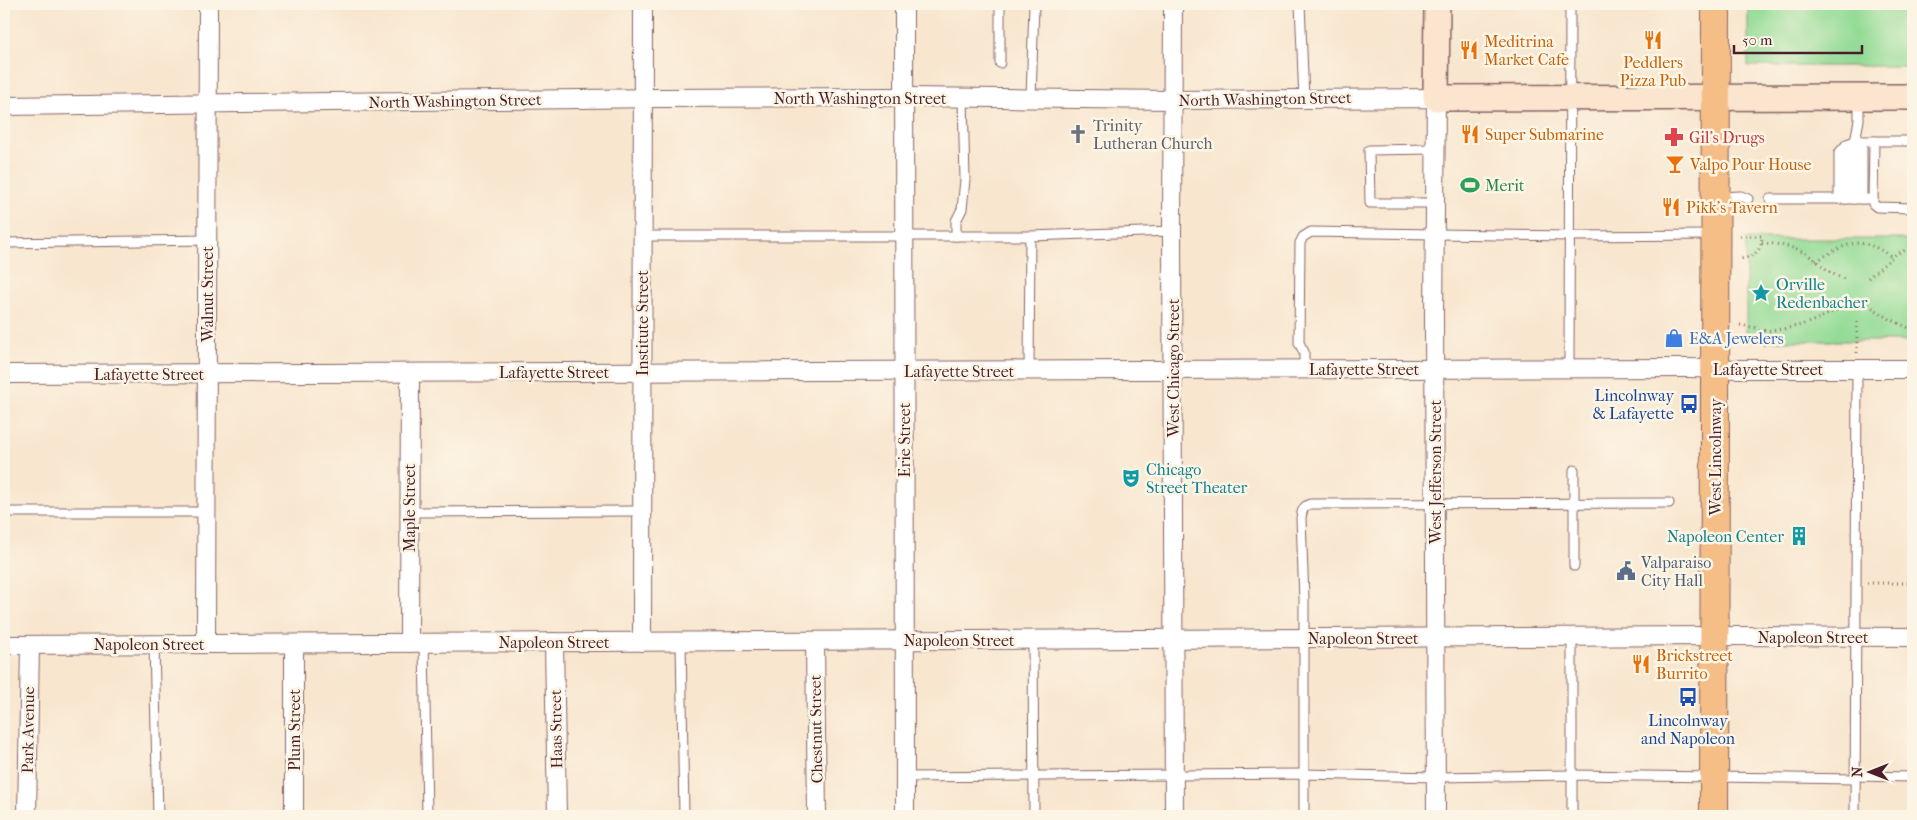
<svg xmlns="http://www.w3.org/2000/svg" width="1917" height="820" font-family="'IM FELL French Canon',serif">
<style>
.green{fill:#93db95;stroke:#6e7d60}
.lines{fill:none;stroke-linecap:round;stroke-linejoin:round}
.service-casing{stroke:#876564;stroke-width:11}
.minor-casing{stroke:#876564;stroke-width:20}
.secondary-casing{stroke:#876564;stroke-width:28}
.primary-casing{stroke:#876564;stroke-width:30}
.path{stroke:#876564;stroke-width:3;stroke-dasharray:1 4;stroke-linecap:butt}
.service{stroke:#fff;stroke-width:9}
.minor{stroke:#fff;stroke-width:18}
.secondary{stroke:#fbe5cf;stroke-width:25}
.primary{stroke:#f6be87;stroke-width:28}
.labels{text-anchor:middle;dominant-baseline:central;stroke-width:5;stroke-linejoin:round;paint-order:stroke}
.food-label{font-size:16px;fill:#c56008;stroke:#fcf5e5;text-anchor:start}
.street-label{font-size:16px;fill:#4a1f2b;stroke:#fcf5e5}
.worship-label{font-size:16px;fill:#5b616d;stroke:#fcf5e5;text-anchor:start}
.health-label{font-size:16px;fill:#be3a42;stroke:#fcf5e5;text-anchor:start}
.leisure-label{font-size:16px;fill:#27864d;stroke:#fcf5e5;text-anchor:start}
.culture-label{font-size:16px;fill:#0d838f;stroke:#fcf5e5;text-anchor:start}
.shop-label{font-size:16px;fill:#366cbe;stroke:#fcf5e5;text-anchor:start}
.transit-label{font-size:16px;fill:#164399;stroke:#fcf5e5;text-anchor:end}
.service-label{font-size:16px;fill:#4e5e75;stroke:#fcf5e5;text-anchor:start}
</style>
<rect width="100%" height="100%" fill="#fcf5e5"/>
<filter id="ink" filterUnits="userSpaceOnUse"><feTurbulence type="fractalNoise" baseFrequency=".02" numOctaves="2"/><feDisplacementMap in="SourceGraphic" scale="10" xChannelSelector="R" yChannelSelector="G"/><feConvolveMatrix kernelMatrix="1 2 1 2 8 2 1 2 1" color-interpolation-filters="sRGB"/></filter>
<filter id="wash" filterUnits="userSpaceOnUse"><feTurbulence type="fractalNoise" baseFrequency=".0096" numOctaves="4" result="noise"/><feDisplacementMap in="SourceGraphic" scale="20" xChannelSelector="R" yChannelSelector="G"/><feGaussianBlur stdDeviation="1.12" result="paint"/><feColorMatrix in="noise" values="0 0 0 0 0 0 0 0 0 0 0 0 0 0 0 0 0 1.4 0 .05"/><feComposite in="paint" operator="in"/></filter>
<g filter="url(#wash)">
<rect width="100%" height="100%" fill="#f8e6cf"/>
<!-- green -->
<g class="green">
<rect x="1748" y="4" width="165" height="62"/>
<rect x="1746" y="239" width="167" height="102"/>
</g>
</g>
<g filter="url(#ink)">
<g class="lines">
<!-- service casing -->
<g class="service-casing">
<g id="service">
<path d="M1000 4V63"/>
<path d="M1300 4 1304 99"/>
<path d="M1859 98V120L1855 141H1874"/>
<path d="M1031 99 1034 4"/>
<path d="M1913 141H1874L1873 199V204L1877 207 1913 208"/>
<path d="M1435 149 1369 150 1370 203H1435"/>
<path d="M1718 197 1741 196 1748 199"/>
<path d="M1770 199H1873"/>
<path d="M1839 199V153L1847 144 1855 141 1854 199"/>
<path d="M1846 199 1847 144"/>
<path d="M1862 199V141"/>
<path d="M642 236H1030L1172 231"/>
<path d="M956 236V221L962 209 965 180 963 98"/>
<path d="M4 243 207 240"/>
<path d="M1569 368 1570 4"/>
<path d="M1304 369V352L1299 343 1300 243 1303 237 1311 232 1570 236 1713 235"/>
<path d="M1029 371 1030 236"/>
<path d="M1574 470V566"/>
<path d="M4 512H207"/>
<path d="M409 512 642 511"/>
<path d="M1572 637V816"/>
<path d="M1033 640 1034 816"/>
<path d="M681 642 684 816"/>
<path d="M424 643 427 816"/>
<path d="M154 644 158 816"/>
<path d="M1855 776 1913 777"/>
<path d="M905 777 1304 774 1436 777 1572 775 1855 779"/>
<path d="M1304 816V600L1301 518C1302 511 1303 506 1310 504L1669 503"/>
<path d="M1855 816 1857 369"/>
</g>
</g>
<!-- minor casing -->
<g class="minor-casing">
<g id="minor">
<path d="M904 4 905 816"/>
<path d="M1173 4 1172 231 1174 816"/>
<path d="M4 106 659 98 904 97 1173 100 1436 98 1434 317 1436 816"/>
<path d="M4 374 1686 368 1741 369H1913"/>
<path d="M815 641 817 816"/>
<path d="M554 642 557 816"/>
<path d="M642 642 643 4"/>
<path d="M409 643 410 373"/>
<path d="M206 644 208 4"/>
<path d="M294 644V816"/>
<path d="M4 645 1715 636 1913 637"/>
<path d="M27 816 30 645"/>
</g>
</g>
<!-- secondary casing -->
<g class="secondary-casing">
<path id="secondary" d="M1437 4 1436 98 1913 97"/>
</g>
<!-- primary casing -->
<g class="primary-casing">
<path id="primary" d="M1714 816 1716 4"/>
</g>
<!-- path -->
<g class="path">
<path d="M1740 236H1762C1762 251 1754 257 1740 259"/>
<path d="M1762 243C1784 244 1800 248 1818 262 1826 269 1834 276 1845 279"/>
<path d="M1816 261C1848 243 1858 234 1892 257"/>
<path d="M1868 278 1896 254 1913 247"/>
<path d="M1868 305 1890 319 1913 330"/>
<path d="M1740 325 1756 328 1762 336 1764 346"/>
<path d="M1759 331C1794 330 1815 322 1845 305"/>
<path d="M1857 353V318"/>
<path d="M1867 583H1913"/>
<path d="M1913 603V565"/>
</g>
<!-- service -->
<use href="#service" class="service"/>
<!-- minor -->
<use href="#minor" class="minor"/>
<!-- secondary -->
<use href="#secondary" class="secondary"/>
<!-- primary -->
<use href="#primary" class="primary"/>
</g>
</g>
<!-- icons -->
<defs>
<g id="restaurant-bare" transform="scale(1.5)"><path d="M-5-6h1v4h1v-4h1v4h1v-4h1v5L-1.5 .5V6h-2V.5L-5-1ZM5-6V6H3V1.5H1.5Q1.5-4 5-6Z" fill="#e8710a" stroke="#fcf5e5" stroke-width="2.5" paint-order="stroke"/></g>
<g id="church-bare" transform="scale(1.5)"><path d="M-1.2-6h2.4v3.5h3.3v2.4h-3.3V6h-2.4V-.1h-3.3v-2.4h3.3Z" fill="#6b7280" stroke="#fcf5e5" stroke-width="2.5" paint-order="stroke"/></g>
<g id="pharmacy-bare" transform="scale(1.5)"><path d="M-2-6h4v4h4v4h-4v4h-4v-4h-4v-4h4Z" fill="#e0444e" stroke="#fcf5e5" stroke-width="2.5" paint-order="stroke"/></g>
<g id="bar-bare" transform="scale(1.5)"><path d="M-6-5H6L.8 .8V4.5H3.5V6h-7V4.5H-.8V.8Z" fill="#e8710a" stroke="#fcf5e5" stroke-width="2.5" paint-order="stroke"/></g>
<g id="stadium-bare" transform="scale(1.5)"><path d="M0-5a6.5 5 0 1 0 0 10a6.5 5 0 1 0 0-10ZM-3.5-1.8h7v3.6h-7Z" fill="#2e9e5b" stroke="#fcf5e5" stroke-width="2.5" paint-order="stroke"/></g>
<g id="sight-bare" transform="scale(1.5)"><path d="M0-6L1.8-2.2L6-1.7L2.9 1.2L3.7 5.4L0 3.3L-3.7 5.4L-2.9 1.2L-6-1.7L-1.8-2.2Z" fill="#0f9aa8" stroke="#fcf5e5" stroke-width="2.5" paint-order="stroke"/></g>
<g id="shop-bare" transform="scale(1.5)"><path d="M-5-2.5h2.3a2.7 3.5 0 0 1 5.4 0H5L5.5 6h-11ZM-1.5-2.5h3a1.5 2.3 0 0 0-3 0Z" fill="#3f7fe0" stroke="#fcf5e5" stroke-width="2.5" paint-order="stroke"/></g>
<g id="bus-bare" transform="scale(1.5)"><path d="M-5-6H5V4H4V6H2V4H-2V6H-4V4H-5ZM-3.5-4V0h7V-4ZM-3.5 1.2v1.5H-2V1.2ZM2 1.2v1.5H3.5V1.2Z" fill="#1a4fb4" stroke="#fcf5e5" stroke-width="2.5" paint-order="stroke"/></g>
<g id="theatre-bare" transform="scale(1.5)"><path d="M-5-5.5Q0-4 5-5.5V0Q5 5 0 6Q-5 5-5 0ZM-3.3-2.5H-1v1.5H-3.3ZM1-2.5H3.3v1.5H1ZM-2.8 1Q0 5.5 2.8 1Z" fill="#0f9aa8" stroke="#fcf5e5" stroke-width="2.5" paint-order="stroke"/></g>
<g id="building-bare" transform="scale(1.5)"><path d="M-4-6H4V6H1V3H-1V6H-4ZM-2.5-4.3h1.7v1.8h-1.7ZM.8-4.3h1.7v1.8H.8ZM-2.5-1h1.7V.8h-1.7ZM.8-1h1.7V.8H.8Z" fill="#0f9aa8" stroke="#fcf5e5" stroke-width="2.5" paint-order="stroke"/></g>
<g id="civic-bare" transform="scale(1.5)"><path d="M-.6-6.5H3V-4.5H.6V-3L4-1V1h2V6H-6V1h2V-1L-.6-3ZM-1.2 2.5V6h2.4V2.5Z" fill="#5c6f8a" stroke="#fcf5e5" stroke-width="2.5" paint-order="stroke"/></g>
</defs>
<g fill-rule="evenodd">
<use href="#restaurant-bare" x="1653" y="40"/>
<use href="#restaurant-bare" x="1469" y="50"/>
<use href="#church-bare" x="1078" y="134"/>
<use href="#restaurant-bare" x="1470" y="134"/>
<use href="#pharmacy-bare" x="1674" y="137"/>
<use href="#bar-bare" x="1675" y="164"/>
<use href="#stadium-bare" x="1470" y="185"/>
<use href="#restaurant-bare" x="1671" y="207"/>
<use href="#sight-bare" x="1761" y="293"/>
<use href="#shop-bare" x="1674" y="338"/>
<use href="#bus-bare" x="1689" y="404"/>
<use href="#theatre-bare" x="1131" y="478"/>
<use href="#building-bare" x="1799" y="536"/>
<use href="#civic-bare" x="1626" y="571"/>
<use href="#restaurant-bare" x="1641" y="664"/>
<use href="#bus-bare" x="1688" y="697"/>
</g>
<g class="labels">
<!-- food labels -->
<g class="food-label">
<text x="1484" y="41">Meditrina<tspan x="1484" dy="18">Market Cafe</tspan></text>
<text x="1653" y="62" text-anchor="middle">Peddlers<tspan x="1653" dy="18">Pizza Pub</tspan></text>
<text x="1485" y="134">Super Submarine</text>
<text x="1690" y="164">Valpo Pour House</text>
<text x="1686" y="207">Pikk's Tavern</text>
<text x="1656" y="655">Brickstreet<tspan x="1656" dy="18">Burrito</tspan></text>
</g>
<!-- street labels -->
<g class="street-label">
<text x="860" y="98">North Washington Street</text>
<text transform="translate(1265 99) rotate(-1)">North Washington Street</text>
<text transform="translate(455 101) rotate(-1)">North Washington Street</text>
<text transform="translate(207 294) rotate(-90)">Walnut Street</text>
<text transform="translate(642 323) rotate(-90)">Institute Street</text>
<text transform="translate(1173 368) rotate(-90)">West Chicago Street</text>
<text x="1364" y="369">Lafayette Street</text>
<text x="1768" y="369">Lafayette Street</text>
<text x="959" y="371">Lafayette Street</text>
<text x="554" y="372">Lafayette Street</text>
<text x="149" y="374">Lafayette Street</text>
<text transform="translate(904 440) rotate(-90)">Erie Street</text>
<text transform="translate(1715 457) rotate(-90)">West Lincolnway</text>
<text transform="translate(1435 472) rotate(-90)">West Jefferson Street</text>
<text transform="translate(409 508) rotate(-90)">Maple Street</text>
<text x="1813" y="637">Napoleon Street</text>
<text x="1363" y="638">Napoleon Street</text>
<text x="959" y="640">Napoleon Street</text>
<text x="554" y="642">Napoleon Street</text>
<text x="149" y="644">Napoleon Street</text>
<text transform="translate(556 729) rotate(-91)">Haas Street</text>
<text transform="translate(816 729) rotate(-91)">Chestnut Street</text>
<text transform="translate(28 730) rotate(-89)">Park Avenue</text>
<text transform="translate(294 730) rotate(-90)">Plum Street</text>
</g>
<!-- worship labels -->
<g class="worship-label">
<text x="1093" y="125">Trinity<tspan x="1093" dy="18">Lutheran Church</tspan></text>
</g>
<!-- health labels -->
<g class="health-label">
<text x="1689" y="137">Gil's Drugs</text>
</g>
<!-- leisure labels -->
<g class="leisure-label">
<text x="1485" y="185">Merit</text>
</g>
<!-- culture labels -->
<g class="culture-label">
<text x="1776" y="284">Orville<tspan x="1776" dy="18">Redenbacher</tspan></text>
<text x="1146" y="469">Chicago<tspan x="1146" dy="18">Street Theater</tspan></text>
<text x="1784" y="536" text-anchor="end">Napoleon Center</text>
</g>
<!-- shop labels -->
<g class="shop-label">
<text x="1689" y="338">E&amp;A Jewelers</text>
</g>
<!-- transit labels -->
<g class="transit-label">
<text x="1674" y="395">Lincolnway<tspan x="1674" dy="18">&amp; Lafayette</tspan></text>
<text x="1688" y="720" text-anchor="middle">Lincolnway<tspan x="1688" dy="18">and Napoleon</tspan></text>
</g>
<!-- service labels -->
<g class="service-label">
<text x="1641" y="562">Valparaiso<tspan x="1641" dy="18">City Hall</tspan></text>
</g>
</g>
<!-- margin -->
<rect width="1917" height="820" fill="none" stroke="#fcf5e5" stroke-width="20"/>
<!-- north arrow -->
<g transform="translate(1870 772) rotate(270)" stroke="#fcf5e5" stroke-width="4" paint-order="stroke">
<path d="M0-4L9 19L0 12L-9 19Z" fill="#4a1f2b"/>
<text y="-8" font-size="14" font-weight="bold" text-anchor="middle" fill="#4a1f2b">N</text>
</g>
<!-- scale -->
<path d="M1734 45v8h128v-8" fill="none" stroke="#4a1f2b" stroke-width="2.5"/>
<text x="1742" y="45" font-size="15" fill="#4a1f2b" stroke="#fcf5e5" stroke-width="4" paint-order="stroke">50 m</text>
</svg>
